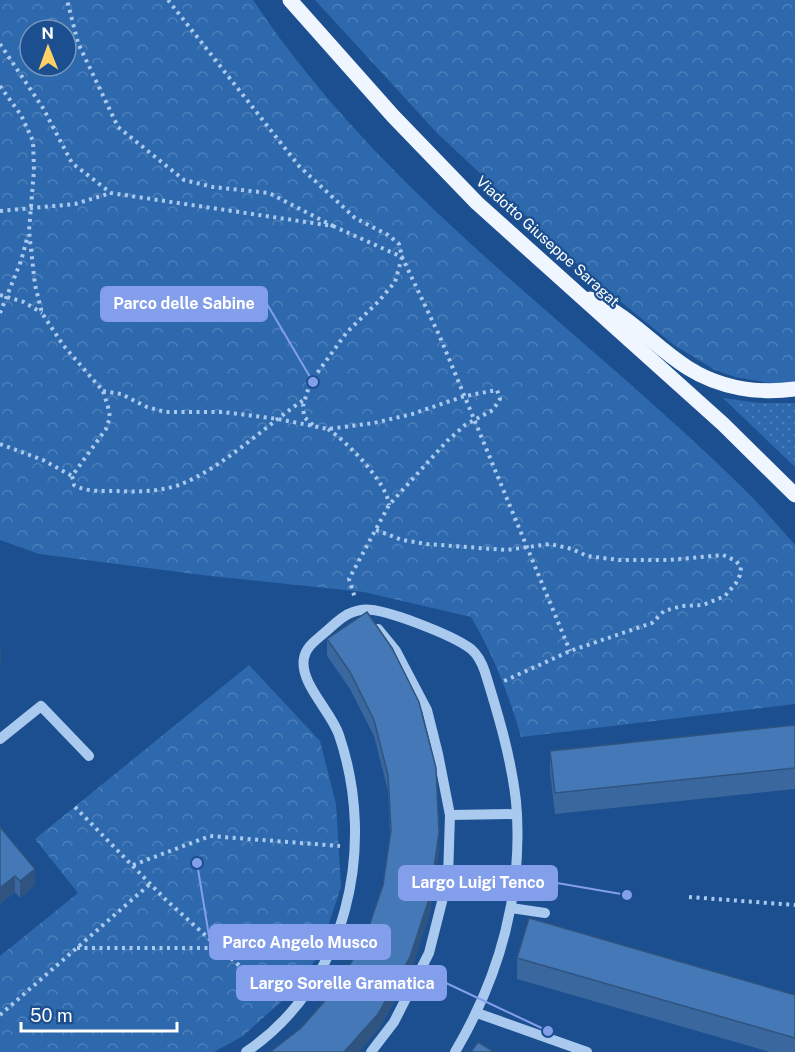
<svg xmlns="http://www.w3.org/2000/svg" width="795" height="1052" font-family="'Public Sans',sans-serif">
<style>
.grass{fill:url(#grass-dots)}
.forest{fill:url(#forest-crowns);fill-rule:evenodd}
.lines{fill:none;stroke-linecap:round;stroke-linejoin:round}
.path{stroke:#a9c9ee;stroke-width:4;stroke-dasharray:3 4.5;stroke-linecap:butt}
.minor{stroke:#a9c9ee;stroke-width:10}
.major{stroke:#f0f6ff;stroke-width:15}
.wall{fill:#3a679d}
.shaded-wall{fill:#305480}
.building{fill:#4478b7;stroke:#305480;stroke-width:1.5}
.labels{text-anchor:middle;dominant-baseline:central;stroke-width:4.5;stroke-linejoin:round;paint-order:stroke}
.street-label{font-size:15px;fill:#fff;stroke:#1b4f8f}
.leader{fill:none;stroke:#839eea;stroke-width:2}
.callout-dot{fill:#839eea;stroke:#1b4f8f;stroke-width:2}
.callout{fill:#839eea;stroke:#839eea;stroke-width:2}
.callout-label{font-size:16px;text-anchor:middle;font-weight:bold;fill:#fff}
</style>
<defs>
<pattern id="grass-dots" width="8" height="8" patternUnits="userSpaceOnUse" patternTransform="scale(1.5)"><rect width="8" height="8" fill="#2e69ad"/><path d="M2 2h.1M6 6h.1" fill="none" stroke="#4d80b9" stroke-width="1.8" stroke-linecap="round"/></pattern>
<pattern id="forest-crowns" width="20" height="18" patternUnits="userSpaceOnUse" patternTransform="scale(1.5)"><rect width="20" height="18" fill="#2e69ad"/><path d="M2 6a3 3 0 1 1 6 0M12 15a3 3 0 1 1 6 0" fill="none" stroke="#4d80b9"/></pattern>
</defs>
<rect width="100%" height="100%" fill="#1b4f8f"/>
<!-- grass -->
<path class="grass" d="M723 398 759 403H795V467Z"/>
<!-- forest -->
<g class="forest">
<path d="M0 0H253C385 198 580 327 746 491 763 508 779 527 795 545V704L521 737C509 695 494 656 471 617L364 592 210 576 39 554 0 540ZM30 30H66V66H30Z"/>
<path d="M315 0H795V383L781 385 735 377 715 370 674 345 593 279 438 134Z"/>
<path d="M249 665 320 741 336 804 341 887 318 957 283 1000 243 1036 214 1052H0V956L78 893 35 839Z"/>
</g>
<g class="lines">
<!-- path -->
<g class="path">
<path d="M168 0 299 166 355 218 388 235 399 244 402 257 395 282 378 302 347 332 310 383 303 406 304 417 315 427"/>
<path d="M0 44 43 108 72 163 111 193 333 226 269 193 213 187 184 180 118 127 78 43 67 0"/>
<path d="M0 86 21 115 33 141 34 170 29 231 35 285 42 313 63 345 103 391 108 407 110 417 106 429 72 476 74 485C86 492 101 491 115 491 136 492 158 492 179 485 223 468 266 425 305 399"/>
<path d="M0 211 75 204 111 193"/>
<path d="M333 226 402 257 440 337 570 651"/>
<path d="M0 295 24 302 42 313"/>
<path d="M0 313 21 261 28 235"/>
<path d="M103 391 121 394 147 407 165 412H223L278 419 328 429 374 423 412 414 465 396 497 390 500 399 493 410 465 425 447 441 389 505 349 579 355 598"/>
<path d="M328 429C346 441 387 482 389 505"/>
<path d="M0 444 43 460 72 476"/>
<path d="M376 530 402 540 427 544 506 550 550 544 572 549 587 556 619 560H669L723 555 736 561 741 567 740 575 736 583 725 596 703 605 682 606 664 611 652 623 570 651 502 682"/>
<path d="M75 807 167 901 280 1002"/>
<path d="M133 865 210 836 340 846"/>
<path d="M689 897 795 905"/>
<path d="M77 948H219"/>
<path d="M0 1015 150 884"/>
</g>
<!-- minor -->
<g class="minor">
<path d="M0 739 41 706 89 756"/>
<path d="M450 815 517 814"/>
<path d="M511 908 545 913"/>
<path d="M477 1013 587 1052"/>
<path d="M246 1052C348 983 377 847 339 735 331 711 299 683 304 658 306 647 315 641 323 634 335 624 345 612 361 610 381 606 454 636 471 649 478 655 482 663 485 672 498 714 511 757 516 801 524 890 500 976 455 1052"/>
<path d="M371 1052 394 1022 429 953 448 878 450 815 438 754 427 710 396 651 378 629"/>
</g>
<!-- major -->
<g class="major">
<path d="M290 0 393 116 477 203 723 424 795 495"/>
<path d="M590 299C631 316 652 345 688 368 720 388 758 394 795 389"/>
</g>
</g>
<!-- wall -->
<g class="wall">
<path d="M367 612 439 849 430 912 410 974 378 1030 301 1028 338 986 365 938 383 885 390 835 388 791 374 736 350 689 327 656V639Z"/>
<path d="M795 725V789L555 814 550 772V751Z"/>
<path d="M0 827 35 885 20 898 15 892 0 904Z"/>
<path d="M517 958 795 995V1052H770L517 979Z"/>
</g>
<!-- shaded-wall -->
<g class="shaded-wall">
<path d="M0 650H1V666L0 667Z"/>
<path d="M439 832V849L430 912 410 974 378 1030 359 1052H344Z"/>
<path d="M35 869V885L20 898V881Z"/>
<path d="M15 876V892L0 904V888Z"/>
</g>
<!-- building -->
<g class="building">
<path d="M367 612 392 648 419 702 436 768 439 832 430 896 410 957 378 1014 344 1052H270L301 1028 338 986 365 938 383 885 391 830 388 775 374 720 350 672 327 639Z"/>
<path d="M795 725V768L555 793 550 751Z"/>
<path d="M0 827 35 869 20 881 15 876 0 888Z"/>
<path d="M529 918 795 995V1038L517 958Z"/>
<path d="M478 1042 494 1052H471Z"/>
</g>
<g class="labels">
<!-- street labels -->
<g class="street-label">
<text transform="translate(548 241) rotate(42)">Viadotto Giuseppe Saragat</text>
</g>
</g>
<!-- callouts -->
<path class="leader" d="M313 382L267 304M627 895L557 883M197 863L210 942M548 1031L446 983"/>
<g class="callout-dot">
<circle cx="313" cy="382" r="6"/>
<circle cx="627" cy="895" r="6"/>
<circle cx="197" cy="863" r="6"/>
<circle cx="548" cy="1031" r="6"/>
</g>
<g class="callout">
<rect x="101" y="287" width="166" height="34" rx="6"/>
<rect x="399" y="866" width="158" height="34" rx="6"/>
<rect x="210" y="925" width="180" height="34" rx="6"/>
<rect x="237" y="966" width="209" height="34" rx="6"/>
</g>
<g class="callout-label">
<text x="184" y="309">Parco delle Sabine</text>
<text x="478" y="888">Largo Luigi Tenco</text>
<text x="300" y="948">Parco Angelo Musco</text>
<text x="342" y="989">Largo Sorelle Gramatica</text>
</g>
<!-- north arrow -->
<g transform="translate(48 48) rotate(359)"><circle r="28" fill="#1b4f8f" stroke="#7695bc" stroke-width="1.5"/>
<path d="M0-4.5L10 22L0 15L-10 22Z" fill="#ffd166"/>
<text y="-9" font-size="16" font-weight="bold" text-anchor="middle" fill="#ffffff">N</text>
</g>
<!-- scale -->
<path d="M21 1022v9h156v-9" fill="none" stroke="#ffffff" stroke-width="3"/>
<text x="30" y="1022" font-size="18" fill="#ffffff" stroke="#1b4f8f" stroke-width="4.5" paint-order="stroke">50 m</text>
</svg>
